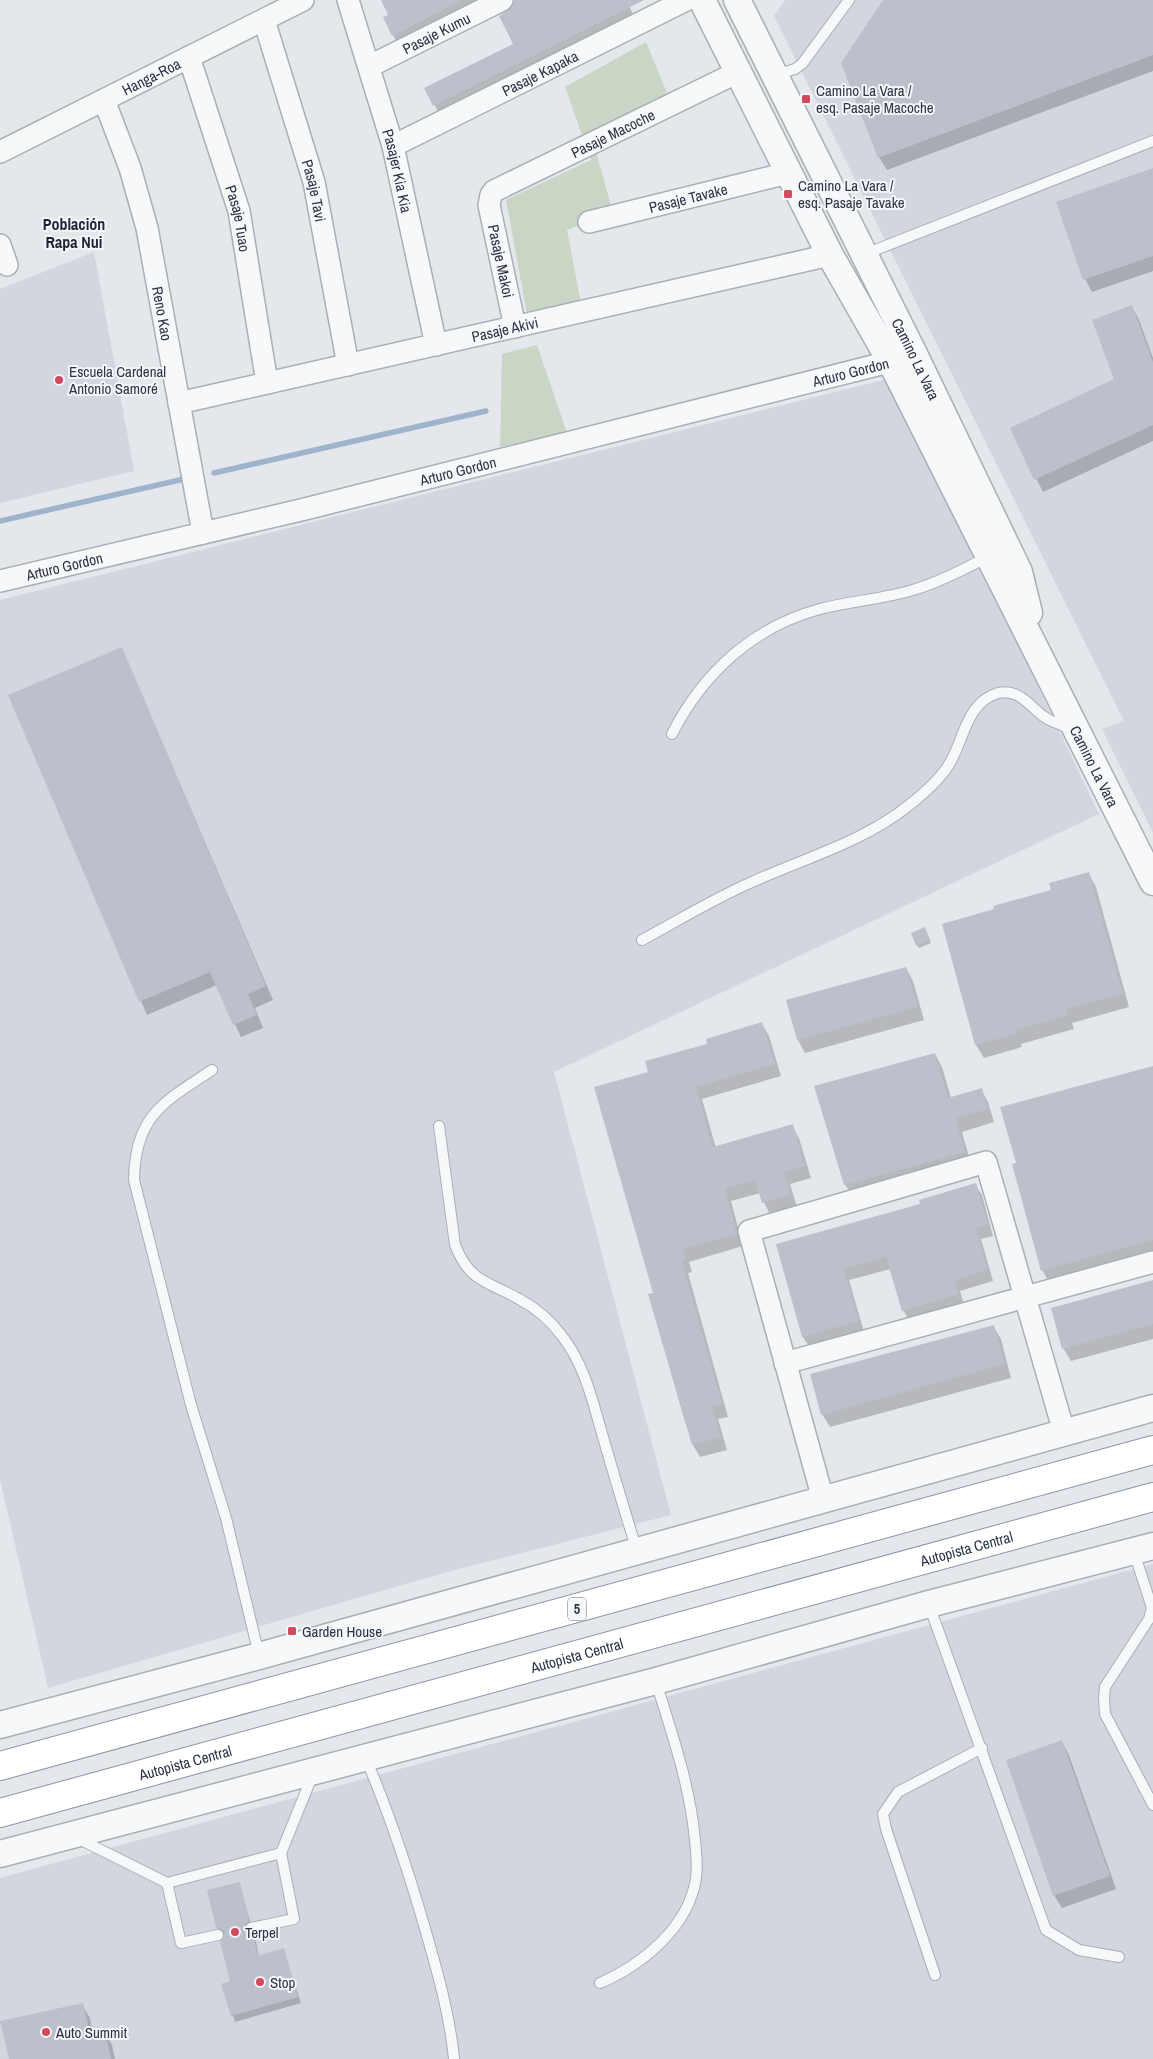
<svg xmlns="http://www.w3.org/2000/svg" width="1153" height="2059" font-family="'Archivo Narrow',sans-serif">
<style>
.built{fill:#d2d6de}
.green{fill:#c9d6c5}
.shadow{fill:#0003}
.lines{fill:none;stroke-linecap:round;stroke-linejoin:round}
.stream{stroke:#9fb4cc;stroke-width:5.5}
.building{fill:#bbc0ca}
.service-casing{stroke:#a9aeb7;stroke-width:12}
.minor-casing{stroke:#a9aeb7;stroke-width:24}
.tertiary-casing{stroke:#a9aeb7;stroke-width:29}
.motorway-casing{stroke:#8b94a3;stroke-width:30}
.service{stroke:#f7f8fa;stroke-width:10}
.minor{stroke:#f7f8fa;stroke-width:21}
.tertiary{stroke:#f7f8fa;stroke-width:26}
.motorway{stroke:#fff;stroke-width:28}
.poi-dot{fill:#d1495b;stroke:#f4f6f9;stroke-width:2}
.labels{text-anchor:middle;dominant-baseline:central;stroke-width:4;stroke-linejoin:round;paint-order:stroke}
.shield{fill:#f4f6f9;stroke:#676e7b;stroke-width:1}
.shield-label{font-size:14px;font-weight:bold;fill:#2b3445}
.street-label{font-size:15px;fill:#2b3445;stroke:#f4f6f9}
.poi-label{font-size:15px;fill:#2b3445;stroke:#f4f6f9;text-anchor:start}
.neighbourhood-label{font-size:16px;font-weight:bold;fill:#1d2536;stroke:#f4f6f9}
</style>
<rect width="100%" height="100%" fill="#e4e7ec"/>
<!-- built -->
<g class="built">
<path d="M785 0H1153V833L1102 729 1124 721 774 16Z"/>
<path d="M94 252 134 471 0 503V289Z"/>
<path d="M891 378 1099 814 554 1072 671 1515 447 1572 48 1688 0 1479V600Z"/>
<path d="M1153 1564V2059H0V1878Z"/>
</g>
<!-- green -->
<g class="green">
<path d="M646 42 670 100 593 141 613 213 567 230 581 303 528 320 506 200 591 160 565 87Z"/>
<path d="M537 345 567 433 500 447 502 354Z"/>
</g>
<!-- shadow -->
<g class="shadow">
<path d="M382 0H479L396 41 393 35 390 15Z"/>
<path d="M514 0H626L633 14 438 112 426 88 515 44Z"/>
<path d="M884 0H1153V71L887 170 879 157Z"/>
<path d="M1153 169V271L1092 292 1085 279Z"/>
<path d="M1132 307 1139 320 1153 358V441L1043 492 1011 428 1115 380Z"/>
<path d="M122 649 273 1000 255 1008 263 1028 241 1037 217 985 147 1015 10 696Z"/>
<path d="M1089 874 1096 887 1129 1007 1072 1023 1074 1029 1021 1044 1022 1047 984 1058 976 1045 996 910 1052 891Z"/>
<path d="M926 931 931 943 919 948 917 945Z"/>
<path d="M906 968 913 981 924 1020 805 1053 798 1040 787 1001Z"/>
<path d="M762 1024 769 1036 781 1076 702 1099 716 1148 792 1126 799 1138 811 1178 790 1184 797 1207 770 1215 760 1193 731 1201 743 1246 689 1262 692 1272 688 1273 728 1417 718 1419 727 1450 700 1457 693 1445 683 1415 650 1295 655 1294 650 1073 709 1045Z"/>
<path d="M935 1054 942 1067 951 1098 981 1089 988 1102 994 1122 962 1132 971 1164 853 1197 845 1184Z"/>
<path d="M1153 1067V1254L1050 1283 1042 1270Z"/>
<path d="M975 1185 982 1195 993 1236 981 1239 993 1281 960 1291 964 1305 910 1321 903 1310 891 1269 849 1280 864 1332 810 1348 803 1337 777 1245 922 1205Z"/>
<path d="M1153 1281V1339L1071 1361 1063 1348Z"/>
<path d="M993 1326 1001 1339 1011 1378 830 1427 822 1414Z"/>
<path d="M1062 1742 1069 1755 1116 1889 1062 1908 1054 1895Z"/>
<path d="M239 1883 252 1928 248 1932 247 1935 252 1936 256 1942 259 1957 283 1949 301 2003 235 2022 223 1985 231 1982 225 1935 221 1934 218 1928Z"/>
<path d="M82 2005 90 2018 93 2034 104 2032 112 2045 115 2059H10Z"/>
</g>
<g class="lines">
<!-- stream -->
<g class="stream">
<path d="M214 473 486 411"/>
<path d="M0 521 184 479"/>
</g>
</g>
<!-- building -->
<g class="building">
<path d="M381 0H462L392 36 383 17 388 15Z"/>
<path d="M514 0H644L433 106 424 88 513 44 499 16 512 7Z"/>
<path d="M883 0H1153V55L878 158 841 63Z"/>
<path d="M1153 168V256L1083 280 1056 202Z"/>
<path d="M1132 305 1153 362V425L1034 480 1010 428 1114 379 1092 320Z"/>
<path d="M122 647 266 986 248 994 257 1015 233 1025 210 972 139 1002 8 695Z"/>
<path d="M1089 872 1123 994 1066 1009 1067 1016 1015 1030 1016 1034 975 1045 942 924 994 909 993 906 1051 890 1049 883Z"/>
<path d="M925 927 930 940 916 946 911 933Z"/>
<path d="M906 967 918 1007 797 1040 786 1000Z"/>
<path d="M762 1022 775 1064 696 1087 713 1147 793 1124 805 1166 784 1172 791 1195 762 1203 755 1180 725 1189 737 1234 683 1249 686 1260 682 1261 722 1404 712 1407 721 1437 692 1445 648 1294 653 1293 594 1087 648 1072 645 1061 707 1044 706 1039Z"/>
<path d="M935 1053 948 1098 982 1088 988 1109 956 1119 965 1152 844 1185 814 1086Z"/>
<path d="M1153 1066V1240L1041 1271 1012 1164 1016 1163 1000 1107Z"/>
<path d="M976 1183 988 1225 976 1228 988 1270 955 1280 959 1294 902 1311 886 1257 844 1269 859 1321 802 1337 776 1244 920 1204 919 1200Z"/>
<path d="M1153 1280V1324L1062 1349 1051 1308Z"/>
<path d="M994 1325 1005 1364 821 1415 810 1374Z"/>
<path d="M1062 1740 1110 1876 1053 1896 1006 1760Z"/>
<path d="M240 1882 249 1921 245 1925 244 1930 248 1934 253 1935 258 1956 284 1948 298 1997 231 2016 221 1984 230 1981 220 1942 225 1934 223 1930 216 1928 207 1890Z"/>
<path d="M83 2003 90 2034 105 2030 111 2059H9L0 2021Z"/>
</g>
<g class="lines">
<!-- service casing -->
<g class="service-casing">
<g id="service">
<path d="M775 75 795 69 802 64 849 0"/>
<path d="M865 254 1153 141"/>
<path d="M672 734C703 673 753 627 820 609 851 601 883 599 913 590 940 582 965 569 989 556"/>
<path d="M642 940C679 920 715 898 752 882 805 858 863 842 908 806 922 795 936 783 946 769 964 745 964 703 998 693 1018 688 1030 706 1043 716 1051 722 1061 725 1071 728"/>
<path d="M212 1070C164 1102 135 1115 134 1180L191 1405 226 1518 259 1655"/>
<path d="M439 1126 455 1245C470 1283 488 1281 519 1299 536 1308 551 1321 562 1336 585 1365 593 1403 603 1437 614 1475 625 1513 637 1550"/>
<path d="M1134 1552 1152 1608 1149 1619 1105 1687 1104 1698 1105 1714 1153 1805"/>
<path d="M929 1605 1046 1930 1079 1950 1119 1957"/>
<path d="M366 1759C390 1815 409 1873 426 1932 438 1974 450 2016 454 2059"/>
<path d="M77 1838 167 1883 281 1853 313 1774"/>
<path d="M167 1883 181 1943 218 1935"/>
<path d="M251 1928 294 1919 281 1853"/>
<path d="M935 1975 886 1829 883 1814 898 1792 982 1748"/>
<path d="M600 1983C642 1965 689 1927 696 1878 698 1866 696 1852 695 1840 690 1785 672 1734 656 1682"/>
</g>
</g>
<!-- minor casing -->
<g class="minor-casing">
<g id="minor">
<path id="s1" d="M348 0 393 146 436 345"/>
<path id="s2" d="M264 20 314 182 348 365"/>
<path id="s3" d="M189 57 239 211 267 383"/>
<path id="s4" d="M370 66 502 0"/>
<path id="s5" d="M104 100 130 168 147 228 203 533"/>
<path id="s6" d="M393 146 686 0"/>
<path id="s7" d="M0 152 303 0"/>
<path id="s8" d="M589 222 788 173"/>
<path d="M0 245 7 265"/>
<path id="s9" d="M515 327 489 205 491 195 494 191 738 72"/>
<path id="s10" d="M179 403 830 255"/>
<path id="s11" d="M0 581 305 509 905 358"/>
<path d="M785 1363 1153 1262"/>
<path d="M823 1499 749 1231 986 1162 1064 1432"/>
</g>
</g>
<!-- tertiary casing -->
<g class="tertiary-casing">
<g id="tertiary">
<path id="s12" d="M702 0 830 255 891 362 1153 882"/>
<path id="s13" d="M737 0 915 356 1019 572 1029 613"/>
<path d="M0 1725 259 1656 1153 1408"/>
<path d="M0 1854 656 1681 929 1604 1153 1546"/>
</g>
</g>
<!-- motorway casing -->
<g class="motorway-casing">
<g id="motorway">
<path d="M0 1766 1153 1450"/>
<path id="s14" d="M0 1813 1153 1497"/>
</g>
</g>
<!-- service -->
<use href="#service" class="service"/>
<!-- minor -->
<use href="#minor" class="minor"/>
<!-- tertiary -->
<use href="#tertiary" class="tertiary"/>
<!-- motorway -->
<use href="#motorway" class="motorway"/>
</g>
<!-- markers -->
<g class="poi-dot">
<rect x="801" y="94" width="10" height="10" rx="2.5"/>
<rect x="783" y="189" width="10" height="10" rx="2.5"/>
<circle cx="59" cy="380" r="5"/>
<rect x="287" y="1626" width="10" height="10" rx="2.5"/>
<circle cx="235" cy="1932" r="5"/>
<circle cx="260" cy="1982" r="5"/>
<circle cx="46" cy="2032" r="5"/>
</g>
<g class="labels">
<!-- shield labels -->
<rect class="shield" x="568" y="1597.5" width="18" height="23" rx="4"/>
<g class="shield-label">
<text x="577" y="1609">5</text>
</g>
<!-- street labels -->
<g class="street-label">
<text stroke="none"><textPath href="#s4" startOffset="74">Pasaje Kumu</textPath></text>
<text stroke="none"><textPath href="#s6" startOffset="164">Pasaje Kapaka</textPath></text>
<text stroke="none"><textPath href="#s7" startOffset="169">Hanga-Roa</textPath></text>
<text stroke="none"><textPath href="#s9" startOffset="272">Pasaje Macoche</textPath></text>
<text stroke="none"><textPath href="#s1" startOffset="178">Pasajer Kia Kia</textPath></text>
<text stroke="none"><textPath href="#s2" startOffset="178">Pasaje Tavi</textPath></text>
<text stroke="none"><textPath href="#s8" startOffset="102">Pasaje Tavake</textPath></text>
<text stroke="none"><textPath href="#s3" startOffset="169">Pasaje Tuao</textPath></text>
<text transform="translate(501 261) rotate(78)">Pasaje Makoi</text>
<text stroke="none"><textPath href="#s5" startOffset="222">Reno Kao</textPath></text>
<text stroke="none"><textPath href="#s10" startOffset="334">Pasaje Akivi</textPath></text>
<text stroke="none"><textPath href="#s13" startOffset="401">Camino La Vara</textPath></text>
<text stroke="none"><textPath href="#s11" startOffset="876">Arturo Gordon</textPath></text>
<text stroke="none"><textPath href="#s11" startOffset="471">Arturo Gordon</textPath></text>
<text stroke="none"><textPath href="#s11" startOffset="66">Arturo Gordon</textPath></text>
<text stroke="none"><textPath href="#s12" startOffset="861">Camino La Vara</textPath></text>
<text stroke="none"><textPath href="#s14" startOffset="1002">Autopista Central</textPath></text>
<text stroke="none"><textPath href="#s14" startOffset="598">Autopista Central</textPath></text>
<text stroke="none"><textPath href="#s14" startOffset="192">Autopista Central</textPath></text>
</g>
<!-- poi labels -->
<g class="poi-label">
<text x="816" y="90">Camino La Vara /<tspan x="816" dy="17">esq. Pasaje Macoche</tspan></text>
<text x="798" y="185">Camino La Vara /<tspan x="798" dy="17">esq. Pasaje Tavake</tspan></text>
<text x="69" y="371">Escuela Cardenal<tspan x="69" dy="17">Antonio Samoré</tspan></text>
<text x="302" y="1631">Garden House</text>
<text x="245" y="1932">Terpel</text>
<text x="270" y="1982">Stop</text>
<text x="56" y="2032">Auto Summit</text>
</g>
<!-- neighbourhood labels -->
<g class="neighbourhood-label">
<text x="74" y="224">Población<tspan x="74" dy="18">Rapa Nui</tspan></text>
</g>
</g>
</svg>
